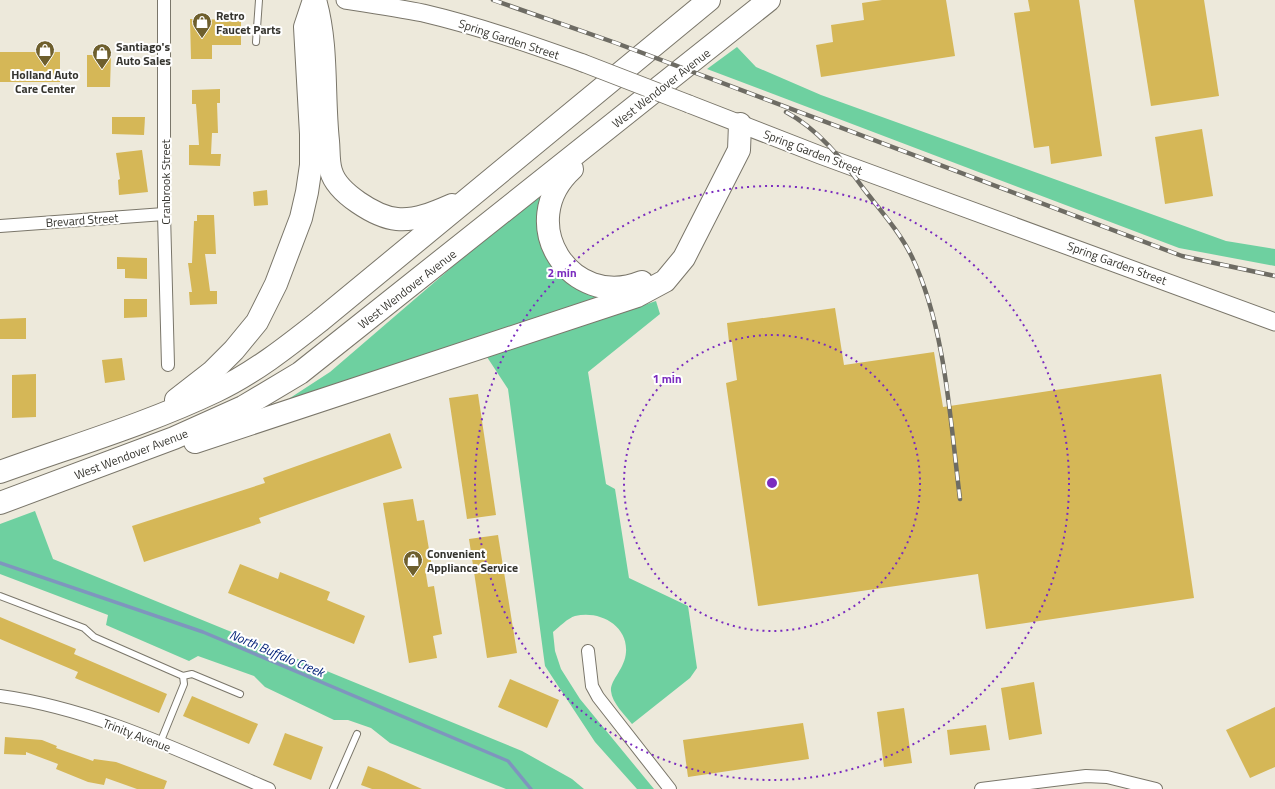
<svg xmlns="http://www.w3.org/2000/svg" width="1275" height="789" font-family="'Titillium Web',sans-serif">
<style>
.green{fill:#6ed0a0}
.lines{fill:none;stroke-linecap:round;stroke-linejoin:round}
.stream{stroke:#7f95be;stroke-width:3.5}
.building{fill:#d5b757}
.service-casing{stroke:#7a766a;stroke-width:8}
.minor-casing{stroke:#7a766a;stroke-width:14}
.secondary-casing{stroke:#7a766a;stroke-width:19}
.motorway-casing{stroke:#7a766a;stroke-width:24}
.service{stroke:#fff;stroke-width:6}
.minor{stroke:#fff;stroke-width:12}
.secondary{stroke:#fff;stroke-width:17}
.motorway{stroke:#fff;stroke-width:22}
.rail-casing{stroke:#6e6c64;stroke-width:4.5}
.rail{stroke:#fff;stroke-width:3;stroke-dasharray:9;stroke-linecap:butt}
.secondary-bridge-casing{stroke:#7a766a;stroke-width:19;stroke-linecap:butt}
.secondary-bridge{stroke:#fff;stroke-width:17}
.ring{fill:none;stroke:#7b2cbf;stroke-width:2;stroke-dasharray:2 4}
.labels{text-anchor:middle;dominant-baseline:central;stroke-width:4;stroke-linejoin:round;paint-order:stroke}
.poi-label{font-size:12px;font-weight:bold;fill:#36352f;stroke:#fff;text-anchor:start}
.street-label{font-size:12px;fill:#36352f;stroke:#fff}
.water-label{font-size:13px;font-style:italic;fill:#032279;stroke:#fff}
.centre{fill:#7b2cbf;stroke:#fff;stroke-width:2}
.ring-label{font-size:12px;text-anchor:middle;font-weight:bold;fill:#7b2cbf;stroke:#fff;stroke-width:4;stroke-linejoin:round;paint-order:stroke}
</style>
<rect width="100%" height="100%" fill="#ede9db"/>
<!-- green -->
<g class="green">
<path d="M737 47 756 67 821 95 1226 241 1275 249V266L1179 248 707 69Z"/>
<path d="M551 182 540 233 611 294 287 400 330 372Z"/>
<path d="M656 301 660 314 588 372 606 484 615 489 629 578 688 606 697 668 690 678 632 724C625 715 612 703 611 691 610 680 625 669 626 652 628 625 599 610 575 616 568 618 559 627 553 632L555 651 561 669 580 699 654 789H637L595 742 545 666 508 389 487 357Z"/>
<path d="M35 511 53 559 522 751 572 779 584 789H506L390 743 371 728 348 720H334L265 687 254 676 198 656 189 661 106 625 108 615 0 574V524Z"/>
</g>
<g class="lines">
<!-- stream -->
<path class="stream" d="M0 563 203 632 508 761 531 789"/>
</g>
<!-- building -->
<g class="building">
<path d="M882 0H946L955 56 821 77 816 45 833 42 831 25 864 20 862 3Z"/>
<path d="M1028 0H1079L1102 156 1051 164 1049 146 1034 148 1014 13 1030 11Z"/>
<path d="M1134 0H1204L1219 96 1151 106Z"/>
<path d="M190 19 241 20V45H212V59H191Z"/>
<rect x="0" y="52" width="60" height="30"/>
<path d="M87 55H111L110 87H87Z"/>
<path d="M220 89V103H217L218 133H212L211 154H221L220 166 189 165V145H199L196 104H192V90Z"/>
<path d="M112 117H145L144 135 112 134Z"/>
<path d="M1202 129 1213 196 1165 204 1155 137Z"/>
<path d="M142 150 148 192 119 195 118 180 120 179 116 153Z"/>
<path d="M267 190 268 205 254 206 253 192Z"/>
<path d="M197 215H214L216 254H205L210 291H217V304L190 305 189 292H192L188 263H192L194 221H197Z"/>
<path d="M117 257 147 258V279L125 278V269H117Z"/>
<path d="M124 299H147V317L124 318Z"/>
<path d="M835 308 844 365 934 352 943 407 1161 374 1194 598 986 629 978 574 758 606 726 383 737 380 732 342H729L727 323Z"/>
<path d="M26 318V339H0V319Z"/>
<path d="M122 358 125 380 105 383 102 360Z"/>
<path d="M36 374V417L12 418V375Z"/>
<path d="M478 394 496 515 467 519 449 398Z"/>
<path d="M390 433 402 468 259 518 261 523 144 562 132 526 265 483 263 478Z"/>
<path d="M413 499 417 521 424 520 432 567 425 568 428 587 434 586 442 634 433 636 437 658 409 663 383 503Z"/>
<path d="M498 535 517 653 487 658 469 539Z"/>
<path d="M240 564 278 579 280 572 330 592 327 600 365 616 354 644 228 593Z"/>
<path d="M0 617 76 649 74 654 167 694 159 713 75 678 78 672 0 639Z"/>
<path d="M510 679 559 700 547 728 498 707Z"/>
<path d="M1034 682 1042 734 1009 740 1001 688Z"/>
<path d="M192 696 258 724 249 744 183 716Z"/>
<path d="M1275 707V767L1250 778 1226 730Z"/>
<path d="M904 708 912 763 884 767 877 712Z"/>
<path d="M803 723 809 759 688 777 683 740Z"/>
<path d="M986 725 990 750 950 755 947 730Z"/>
<path d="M285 733 323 747 311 780 273 765Z"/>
<path d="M5 737 42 740 57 746 56 748 93 761 94 759 116 762 167 781 164 789H137L106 778 104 785 88 782 56 769 58 764 26 752V755L4 754Z"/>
<path d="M368 766 384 772 422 789H372L361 785Z"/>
</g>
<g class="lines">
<!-- service casing -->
<g class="service-casing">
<g id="service">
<path d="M256 42 259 0"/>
<path d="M0 596 84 628 94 637 183 676 192 674 240 694"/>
<path d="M160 743 184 684 183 676"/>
<path d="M333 789 357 734"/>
</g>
</g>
<!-- minor casing -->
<g class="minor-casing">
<g id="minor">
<path d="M164 0V214L168 365"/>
<path d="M0 226 164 214"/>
<path d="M588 651 592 686 598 697 670 789"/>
<path d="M0 696C95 709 182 752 269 789"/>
<path d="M981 789 1086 776 1107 777 1156 789"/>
</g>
</g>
<!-- secondary casing -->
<g class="secondary-casing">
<g id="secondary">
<path d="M345 0C371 4 398 8 423 13 478 26 530 44 583 63"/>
<path d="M689 104 820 155 1275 322"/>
</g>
</g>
<!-- motorway casing -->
<g class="motorway-casing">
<g id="motorway">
<path d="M315 0C328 45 323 95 328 141 329 151 328 162 331 171 337 193 376 217 397 219 416 221 436 212 452 205"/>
<path d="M572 169C514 222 570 311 642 282"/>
<path d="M176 400 212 372 234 350 257 322 276 284 301 218 307 192 311 165V134L305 27 314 0"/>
<path d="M195 442 637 296 665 281 684 258 739 150 740 124"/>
<path d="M0 472C72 446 147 424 216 391 254 373 288 346 321 320L709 0"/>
<path d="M0 503 174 438 243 407 300 373 769 0"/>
</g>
</g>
<!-- service -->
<use href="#service" class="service"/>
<!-- minor -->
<use href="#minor" class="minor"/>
<!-- secondary -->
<use href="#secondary" class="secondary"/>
<!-- motorway -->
<use href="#motorway" class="motorway"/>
<!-- rail casing -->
<g class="rail-casing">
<g id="rail">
<path d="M493 0 616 43 1182 256 1275 276"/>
<path d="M786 112C818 129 842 159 863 188 880 210 900 232 912 257 946 329 950 420 960 499"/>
</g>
</g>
<!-- rail -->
<use href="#rail" class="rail"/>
<!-- secondary-bridge casing -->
<g class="secondary-bridge-casing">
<path id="secondary-bridge" d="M583 63 689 104"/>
</g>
<!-- secondary-bridge -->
<use href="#secondary-bridge" class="secondary-bridge"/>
</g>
<!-- distance rings -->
<g class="ring">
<circle cx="772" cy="483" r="148"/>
<circle cx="772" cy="483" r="297"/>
</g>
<!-- icons -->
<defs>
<g id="shop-pin" transform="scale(1)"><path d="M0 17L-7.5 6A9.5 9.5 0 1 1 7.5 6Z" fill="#6e5f2d" stroke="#fff"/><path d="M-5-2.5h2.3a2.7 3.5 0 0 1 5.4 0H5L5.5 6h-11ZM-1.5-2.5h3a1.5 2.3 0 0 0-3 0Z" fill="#fff"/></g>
</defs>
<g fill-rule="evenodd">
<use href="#shop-pin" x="202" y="22"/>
<use href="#shop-pin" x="45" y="50"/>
<use href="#shop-pin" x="102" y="53"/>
<use href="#shop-pin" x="413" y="560"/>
</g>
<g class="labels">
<!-- poi labels -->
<g class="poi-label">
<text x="216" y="15">Retro<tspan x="216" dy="14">Faucet Parts</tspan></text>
<text x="116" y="46">Santiago's<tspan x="116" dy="14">Auto Sales</tspan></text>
<text x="45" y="74" text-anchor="middle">Holland Auto<tspan x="45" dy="14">Care Center</tspan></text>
<text x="427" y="553">Convenient<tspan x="427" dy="14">Appliance Service</tspan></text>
</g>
<!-- street labels -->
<g class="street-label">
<text transform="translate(509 39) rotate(18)">Spring Garden Street</text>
<text transform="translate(661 88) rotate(-38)">West Wendover Avenue</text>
<text transform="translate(813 152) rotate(21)">Spring Garden Street</text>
<text transform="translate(165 182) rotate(-90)">Cranbrook Street</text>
<text transform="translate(82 220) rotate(-4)">Brevard Street</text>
<text transform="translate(1117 263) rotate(20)">Spring Garden Street</text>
<text transform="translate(407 289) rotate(-38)">West Wendover Avenue</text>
<text transform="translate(131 454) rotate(-21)">West Wendover Avenue</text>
<text transform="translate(137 735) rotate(21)">Trinity Avenue</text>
</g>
<!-- water labels -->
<g class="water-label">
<text transform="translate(277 653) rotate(23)">North Buffalo Creek</text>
</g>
</g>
<circle cx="772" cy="483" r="6" class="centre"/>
<g class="ring-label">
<text x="562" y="277">2 min</text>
<text x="667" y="383">1 min</text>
</g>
</svg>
